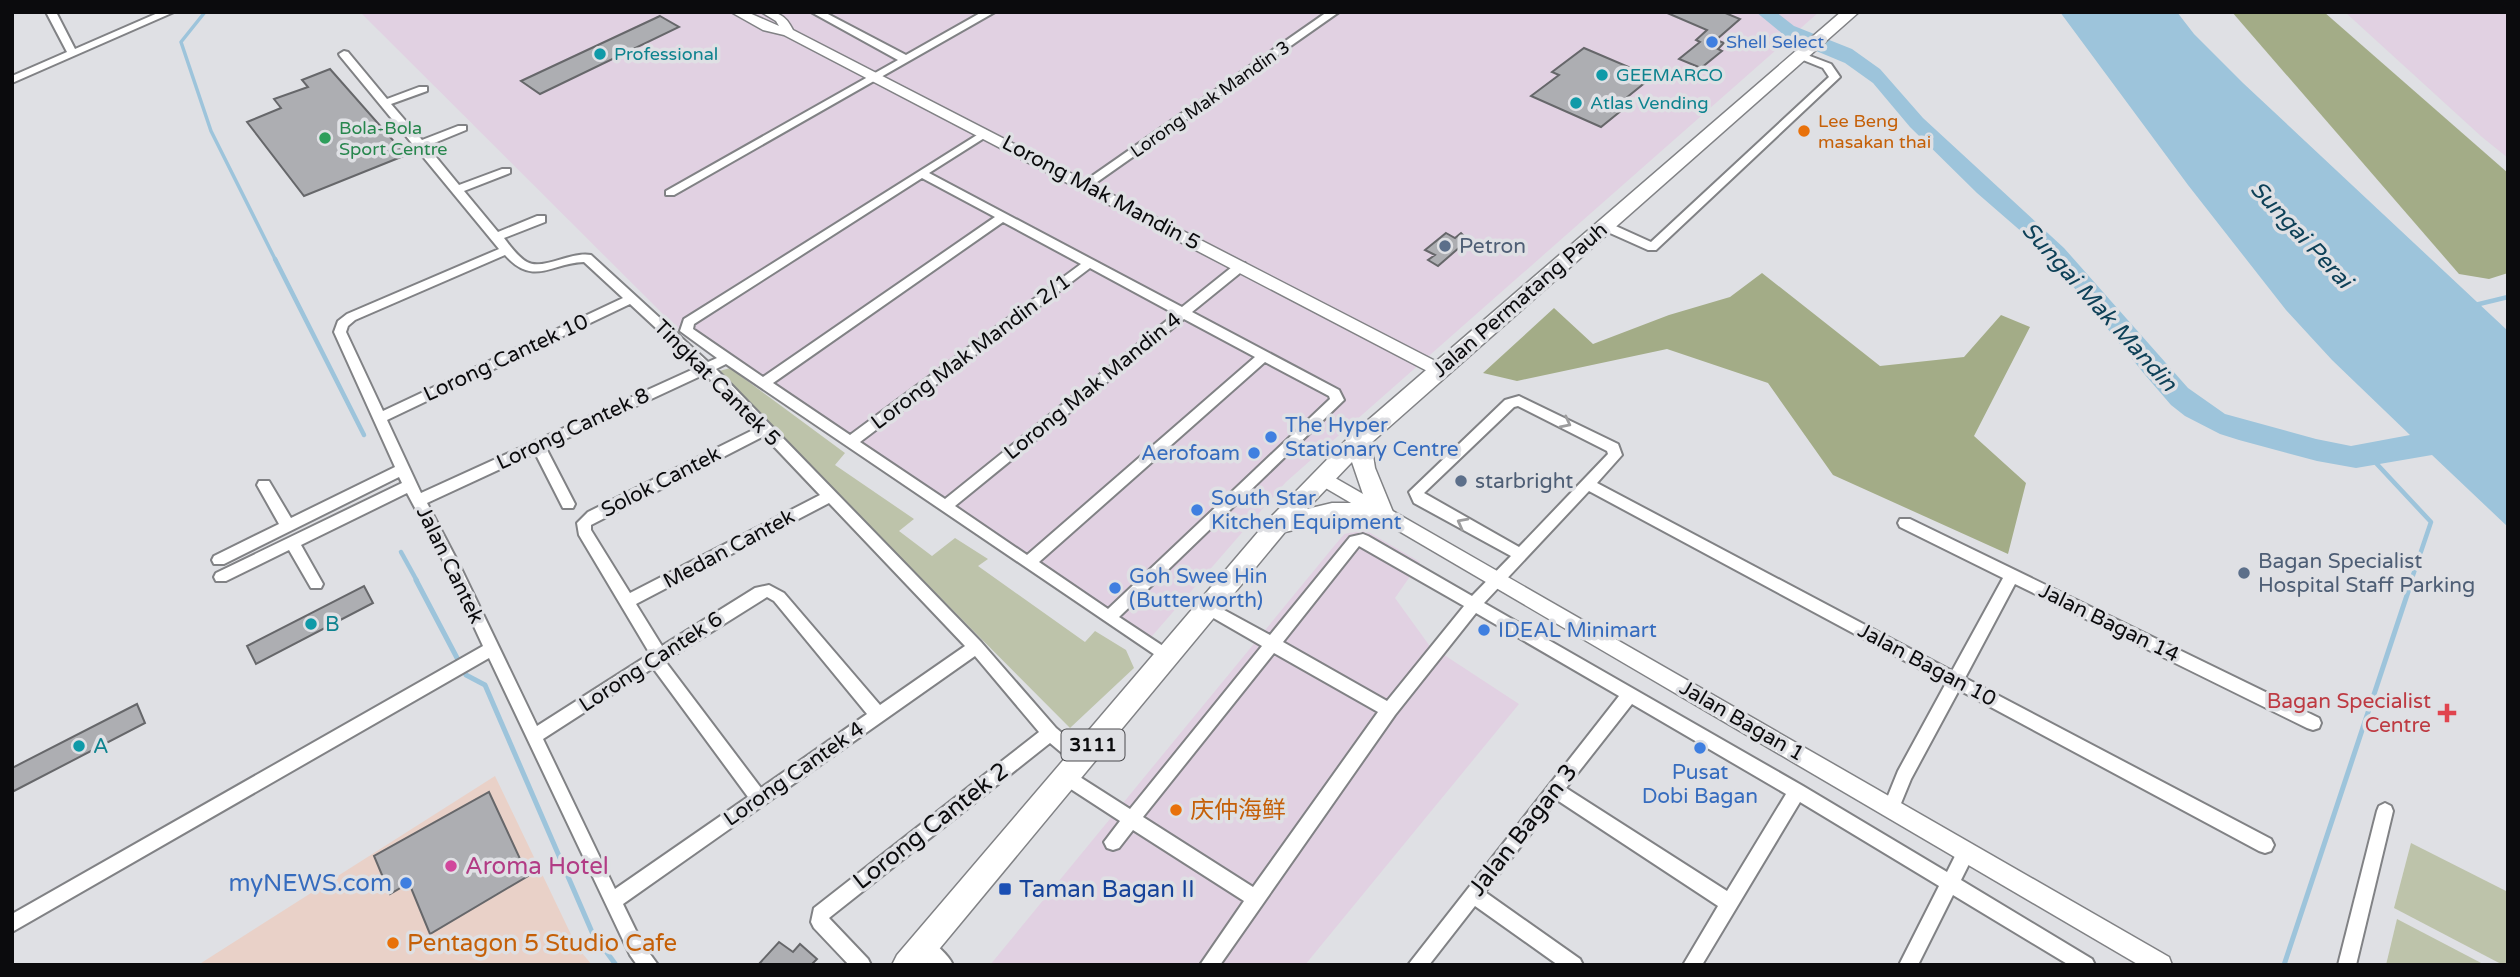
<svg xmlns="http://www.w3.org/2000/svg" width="2520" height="977" font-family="'Varela Round','Noto Sans SC',sans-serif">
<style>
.commercial{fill:#e9d1c8}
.industrial{fill:#e1d1e2}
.green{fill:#bdc3aa}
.forest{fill:#a3ac87}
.water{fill:#9dc4db}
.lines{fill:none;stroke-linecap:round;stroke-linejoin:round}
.stream-far2{stroke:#9dc4db;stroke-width:3.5}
.stream-far1{stroke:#9dc4db;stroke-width:4.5}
.stream{stroke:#9dc4db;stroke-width:5}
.building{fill:#adaeb2;stroke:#66676a;stroke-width:2}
.minor-casing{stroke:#818285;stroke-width:4}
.tertiary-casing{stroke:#818285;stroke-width:3}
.primary-casing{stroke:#818285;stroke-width:3}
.minor{fill:#fff;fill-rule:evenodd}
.tertiary{fill:#fff;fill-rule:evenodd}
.primary{fill:#fff;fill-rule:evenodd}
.oneway{stroke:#9d9d9e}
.shop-dot{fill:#3f7fe0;stroke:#dfe0e4;stroke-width:2.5}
.culture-dot{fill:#0f9aa8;stroke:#dfe0e4;stroke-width:2.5}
.food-dot{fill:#e8710a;stroke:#dfe0e4;stroke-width:2.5}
.leisure-dot{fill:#2e9e5b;stroke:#dfe0e4;stroke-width:2.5}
.service-dot{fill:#5c6f8a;stroke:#dfe0e4;stroke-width:2.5}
.health-dot{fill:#e0444e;stroke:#dfe0e4;stroke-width:2.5}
.hotel-dot{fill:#d1479c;stroke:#dfe0e4;stroke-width:2.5}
.transit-dot{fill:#1a4fb4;stroke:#dfe0e4;stroke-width:2.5}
.labels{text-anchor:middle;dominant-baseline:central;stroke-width:7;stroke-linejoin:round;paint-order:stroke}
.far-shop-label{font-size:18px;fill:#366cbe;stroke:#dfe0e4;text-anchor:start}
.far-culture-label{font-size:18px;fill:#0d838f;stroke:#dfe0e4;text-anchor:start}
.far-street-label{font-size:18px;fill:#0b0b0d;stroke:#dfe0e4}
.far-food-label{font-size:18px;fill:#c56008;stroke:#dfe0e4;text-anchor:start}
.far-leisure-label{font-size:18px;fill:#27864d;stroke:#dfe0e4;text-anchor:start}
.shield{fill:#dfe0e4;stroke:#4b4b4e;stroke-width:2}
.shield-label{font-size:19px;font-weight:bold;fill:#0b0b0d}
.street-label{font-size:21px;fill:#0b0b0d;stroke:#dfe0e4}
.service-label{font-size:21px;fill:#4e5e75;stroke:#dfe0e4;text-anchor:start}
.shop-label{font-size:21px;fill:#366cbe;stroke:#dfe0e4;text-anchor:start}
.culture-label{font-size:21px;fill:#0d838f;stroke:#dfe0e4;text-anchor:start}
.health-label{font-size:21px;fill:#be3a42;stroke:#dfe0e4;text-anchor:end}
.water-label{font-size:23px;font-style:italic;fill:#0e4158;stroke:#dfe0e4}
.near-food-label{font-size:24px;fill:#c56008;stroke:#dfe0e4;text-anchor:start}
.near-street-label{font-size:24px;fill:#0b0b0d;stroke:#dfe0e4}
.near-hotel-label{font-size:24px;fill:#b23c85;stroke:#dfe0e4;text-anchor:start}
.near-shop-label{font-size:24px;fill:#366cbe;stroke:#dfe0e4;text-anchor:end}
.near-transit-label{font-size:24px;fill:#164399;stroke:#dfe0e4;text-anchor:start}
</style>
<rect width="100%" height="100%" fill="#dfe0e4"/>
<!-- commercial -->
<path class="commercial" d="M495 776 577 947 592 965H198Z"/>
<!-- industrial -->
<g class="industrial">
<path d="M360 12H1819L1286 482 1146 643 681 332Z"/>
<path d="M2345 12H2508V158L2482 137Z"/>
<path d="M1365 530 1420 562 1395 598 1429 645 1519 704 1305 965H990L1344 534Z"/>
</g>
<!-- green -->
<g class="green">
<path d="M730 368 845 453 835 465 914 519 899 531 932 556 955 538 988 559 978 566 1085 642 1095 631 1126 650 1134 668 1070 728 716 372Z"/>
<path d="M2411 843 2508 892V965H2503L2394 908Z"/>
<path d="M2397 919 2485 965H2386Z"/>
</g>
<!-- forest -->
<g class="forest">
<path d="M2232 12H2324L2508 173V273L2489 279 2459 274Z"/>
<path d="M1762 273 1880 366 1964 357 2001 315 2030 327 1974 436 2026 483 2008 554 1833 475 1768 383 1667 349 1517 381 1483 373 1554 308 1593 344 1669 315 1730 297Z"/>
</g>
<!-- water -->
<path class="water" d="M1756 12H1776L1794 26 1852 49 1880 69 1923 118 2064 248 2188 388 2225 414 2316 439 2351 446 2410 435 2332 360 2286 310 2188 185 2060 12H2177L2194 34 2243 83 2508 331V527L2432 455 2356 468 2317 461 2239 440 2220 434 2185 416 2171 405 2146 376 2045 252 1977 193 1910 127 1873 83 1845 63 1790 40Z"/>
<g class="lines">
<!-- stream-far2 -->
<path class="stream-far2" d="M205 12 181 42 211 131 276 261"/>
<!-- stream-far1 -->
<g class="stream-far1">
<path d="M275 259 364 435"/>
<path d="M2475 305 2508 297"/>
<path d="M2375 462 2431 522 2411 581"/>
<path d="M401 552 417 581"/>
</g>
<!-- stream -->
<g class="stream">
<path d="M416 580 466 675 485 685 592 932 616 965"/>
<path d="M2284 965 2412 580"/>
</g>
</g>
<!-- building -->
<g class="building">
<path d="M1665 12H1723L1740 19 1716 40 1724 43 1718 49 1722 51 1701 68 1679 59 1700 42 1696 40 1707 30Z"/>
<path d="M660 16 679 27 540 94 521 81Z"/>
<path d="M1584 48 1652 77 1615 107 1622 110 1601 127 1531 96 1559 75 1552 72Z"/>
<path d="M330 69 406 155 304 196 247 122 281 108 274 99 308 87 302 80Z"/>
<path d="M1446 233 1455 238 1461 233 1468 240 1438 266 1428 260 1435 255 1425 250Z"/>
<path d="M364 586 373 603 256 664 247 646Z"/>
<path d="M137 704 145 723 12 792V768Z"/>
<path d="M489 792 528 876 430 934 409 883 390 894 374 856Z"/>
<path d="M779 942 793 952 800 944 817 959 811 965H758Z"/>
</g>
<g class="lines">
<!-- minor casing -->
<g class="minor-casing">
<g id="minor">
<path d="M46 12H56L75 49 160 12H174L12 83V76L67 52Z"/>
<path d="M811 12H824L906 55 982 12H995L674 195H666V191L898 60Z"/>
<path d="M1327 12H1339L1090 187H1082V183Z"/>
<path d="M344 51 348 52 387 99 419 87H427V91L391 104 422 140 458 126H466V130L427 146 459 185 502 169H510V173L464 191 498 232 537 216H545V222L504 238C510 246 518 257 527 262 542 271 571 251 591 255L708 362 717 358 680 331 684 319 985 130 990 133 989 135 929 173 1182 307 1237 263H1245L1247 266 1245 269 1192 312 1339 390 1344 400 1119 617 1172 652 1175 657 1172 662 1167 663 726 364 716 369 981 642 1056 728 1087 754 1089 759 1087 764 1081 766 1075 764 1050 743 829 918 868 959 871 965H849L814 928 811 922 814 908 1039 732 975 656 623 904 642 943 658 965H637L630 955 489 658 12 932V914L483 646 446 566 407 493 301 545 323 584 321 588H311L289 550 226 581H216L214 577 216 573 402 483 399 477 224 564H214L212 560 214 556 279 524 257 485 259 481H269L291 518 395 467 334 332 338 321 347 314 499 249 340 56 339 54ZM922 178 995 217 763 377 693 329 694 324ZM1003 222 1081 264 850 435 773 383ZM505 255C534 287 551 263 584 262L623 298 383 411 346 332 348 326 355 320ZM1090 268 1175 314 945 499 860 442ZM630 304 698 367 421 493 387 420ZM1184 319 1255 357 1027 555 955 506ZM1265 362 1329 396 1330 399 1108 609 1039 562ZM705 374 757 428 588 512 577 523 579 535 650 654 537 726 460 566 427 503 535 453 563 508H573L575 504 546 448ZM764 436 820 495 630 593 591 530V525ZM829 503 965 646 880 705 784 593 769 585 755 588 662 646 636 604ZM767 597 774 601 867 714 761 788 665 661ZM653 668 748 797 615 889 543 739Z"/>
<path d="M1802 53 1831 64 1840 77 1656 250H1648L1601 229V223H1609L1651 242 1829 77 1823 68 1798 58 1797 56Z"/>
<path d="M1519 396 1618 444 1622 455 1597 483 1952 671 2003 578 1900 527 1898 523 1900 519H1910L2319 718 2321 723 2319 728 2313 730 2307 728 2015 584 1965 678 2271 839 2274 845 2271 851 2265 853 2259 851 1959 690 1911 779 1897 813 1891 816 1885 813 1883 808 1898 771 1946 683 1589 491 1484 603 1803 786 1947 872 1960 846 1966 844 1972 846 1975 852 1961 880 2092 959 2095 965H2069L1953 895 1918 965H1899L1939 886 1800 802 1702 965H1683L1718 906 1557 800 1485 892 1580 959 1583 965H1558L1475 906 1429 965H1408L1619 696 1476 613 1395 715 1220 965H1200L1244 901 1133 830 1119 848 1113 850 1107 848 1104 842 1120 821 1060 782 1058 777 1060 772 1066 770 1072 772 1130 809 1262 646 1203 612 1200 608 1203 604 1208 602 1213 604 1270 635 1350 537 1363 534 1368 536 1472 596 1511 556 1414 503 1409 492 1505 400ZM1518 406 1607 451 1608 454 1519 547 1424 493 1514 407ZM1359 546 1464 606 1387 701 1283 642ZM1274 653 1378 712 1253 887 1143 817ZM1632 704 1786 794 1727 891 1566 788Z"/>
<path d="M2385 803 2391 806 2393 811 2356 965H2338L2377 811 2379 806Z"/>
<path d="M923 937C934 942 948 954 953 965H930L917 952 914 946 917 940Z"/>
</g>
</g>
<!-- tertiary casing -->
<g class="tertiary-casing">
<g id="tertiary">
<path d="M731 12H747L779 26 776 21 761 12C778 12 785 14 793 30L1445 366 1447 370 1439 376 1433 374 784 35 763 30Z"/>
<path d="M1323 471 2169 957 2172 965H2139L1317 483 1314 478 1317 473Z"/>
</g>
</g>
<!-- primary casing -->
<g class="primary-casing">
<path id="primary" d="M1841 12H1859L1371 443 1375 468 1393 512 1389 518 1381 521H1332L1285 532 926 965H892L897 955 1270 518 1352 434ZM1352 462 1366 503H1332L1307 509Z"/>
</g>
<!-- minor -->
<use href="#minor" class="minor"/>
<!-- tertiary -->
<use href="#tertiary" class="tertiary"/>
<!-- primary -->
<use href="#primary" class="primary"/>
</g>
<!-- one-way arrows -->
<defs><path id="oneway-chevron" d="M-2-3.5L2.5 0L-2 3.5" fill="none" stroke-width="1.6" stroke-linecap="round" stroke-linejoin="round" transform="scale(1.75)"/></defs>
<g class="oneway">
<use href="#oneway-chevron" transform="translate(1566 423) rotate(27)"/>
<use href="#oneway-chevron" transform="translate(1462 523) rotate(-152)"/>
</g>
<!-- markers -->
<g class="shop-dot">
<circle cx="1712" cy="42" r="7"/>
<circle cx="1271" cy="437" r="7"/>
<circle cx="1254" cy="453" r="7"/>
<circle cx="1197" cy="510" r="7"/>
<circle cx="1115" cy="588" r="7"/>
<circle cx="1484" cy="630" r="7"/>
<circle cx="1700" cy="748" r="7"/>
<circle cx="406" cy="883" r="7"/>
</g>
<g class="culture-dot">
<circle cx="600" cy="54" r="7"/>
<circle cx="1602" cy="75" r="7"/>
<circle cx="1576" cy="103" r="7"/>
<circle cx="311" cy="624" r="7"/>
<circle cx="79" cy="746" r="7"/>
</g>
<g class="food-dot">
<circle cx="1804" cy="131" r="7"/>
<circle cx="1176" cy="810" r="7"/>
<circle cx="393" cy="943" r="7"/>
</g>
<circle class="leisure-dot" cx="325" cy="138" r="7"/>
<g class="service-dot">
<circle cx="1445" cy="246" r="7"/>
<circle cx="1461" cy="481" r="7"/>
<circle cx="2244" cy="573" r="7"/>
</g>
<path class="health-dot" d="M2443.5 702.5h7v7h7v7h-7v7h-7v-7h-7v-7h7z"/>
<circle class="hotel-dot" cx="451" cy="866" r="7"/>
<rect class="transit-dot" x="998" y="882" width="14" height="14" rx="3.5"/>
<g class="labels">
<!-- far-shop labels -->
<g class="far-shop-label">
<text x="1726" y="42">Shell Select</text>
</g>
<!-- far-culture labels -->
<g class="far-culture-label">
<text x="614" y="54">Professional</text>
<text x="1616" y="75">GEEMARCO</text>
<text x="1590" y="103">Atlas Vending</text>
</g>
<!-- far-street labels -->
<g class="far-street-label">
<text transform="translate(1210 99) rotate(-35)">Lorong Mak Mandin 3</text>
</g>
<!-- far-food labels -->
<g class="far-food-label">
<text x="1818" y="121">Lee Beng<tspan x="1818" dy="21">masakan thai</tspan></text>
</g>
<!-- far-leisure labels -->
<g class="far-leisure-label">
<text x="339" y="128">Bola-Bola<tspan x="339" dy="21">Sport Centre</tspan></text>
</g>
<!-- shield labels -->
<rect class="shield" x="1061.5" y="729.5" width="63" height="31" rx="5"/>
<g class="shield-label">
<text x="1093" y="745">3111</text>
</g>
<!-- street labels -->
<g class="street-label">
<text transform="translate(1101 193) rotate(28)">Lorong Mak Mandin 5</text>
<text transform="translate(1520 300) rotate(-41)">Jalan Permatang Pauh</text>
<text transform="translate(971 352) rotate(-37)">Lorong Mak Mandin 2/1</text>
<text transform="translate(506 358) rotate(-25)">Lorong Cantek 10</text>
<text transform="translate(717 383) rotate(45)">Tingkat Cantek 5</text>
<text transform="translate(1093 386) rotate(-39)">Lorong Mak Mandin 4</text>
<text transform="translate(573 429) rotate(-25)">Lorong Cantek 8</text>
<text transform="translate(661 482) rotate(-27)">Solok Cantek</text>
<text transform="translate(729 549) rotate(-28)">Medan Cantek</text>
<text transform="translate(450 565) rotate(64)">Jalan Cantek</text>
<text transform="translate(2109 623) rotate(26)">Jalan Bagan 14</text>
<text transform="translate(651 662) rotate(-33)">Lorong Cantek 6</text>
<text transform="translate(1927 665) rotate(28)">Jalan Bagan 10</text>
<text transform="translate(1742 721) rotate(30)">Jalan Bagan 1</text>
<text transform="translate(794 774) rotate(-35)">Lorong Cantek 4</text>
</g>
<!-- service labels -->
<g class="service-label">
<text x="1459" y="246">Petron</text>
<text x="1475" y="481">starbright</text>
<text x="2258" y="561">Bagan Specialist<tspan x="2258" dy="24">Hospital Staff Parking</tspan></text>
</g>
<!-- shop labels -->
<g class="shop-label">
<text x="1285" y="425">The Hyper<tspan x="1285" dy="24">Stationary Centre</tspan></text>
<text x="1240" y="453" text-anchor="end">Aerofoam</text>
<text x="1211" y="498">South Star<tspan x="1211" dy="24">Kitchen Equipment</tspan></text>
<text x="1129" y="576">Goh Swee Hin<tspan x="1129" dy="24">(Butterworth)</tspan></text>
<text x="1498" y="630">IDEAL Minimart</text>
<text x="1700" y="772" text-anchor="middle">Pusat<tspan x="1700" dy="24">Dobi Bagan</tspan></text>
</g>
<!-- culture labels -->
<g class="culture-label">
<text x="325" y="624">B</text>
<text x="93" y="746">A</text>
</g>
<!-- health labels -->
<g class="health-label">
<text x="2431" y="701">Bagan Specialist<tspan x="2431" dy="24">Centre</tspan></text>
</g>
<!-- water labels -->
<g class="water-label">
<text transform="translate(2301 235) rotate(47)">Sungai Perai</text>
<text transform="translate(2099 307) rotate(48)">Sungai Mak Mandin</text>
</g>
<!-- near-food labels -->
<g class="near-food-label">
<text x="1190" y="810">庆仲海鲜</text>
<text x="407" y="943">Pentagon 5 Studio Cafe</text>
</g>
<!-- near-street labels -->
<g class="near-street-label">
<text transform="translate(931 826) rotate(-38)">Lorong Cantek 2</text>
<text transform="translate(1523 830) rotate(-52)">Jalan Bagan 3</text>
</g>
<!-- near-hotel labels -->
<g class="near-hotel-label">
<text x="465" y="866">Aroma Hotel</text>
</g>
<!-- near-shop labels -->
<g class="near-shop-label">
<text x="392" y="883">myNEWS.com</text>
</g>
<!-- near-transit labels -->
<g class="near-transit-label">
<text x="1019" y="889">Taman Bagan II</text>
</g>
</g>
<!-- border -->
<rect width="2520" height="977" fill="none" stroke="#0b0b0d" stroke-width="28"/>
</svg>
